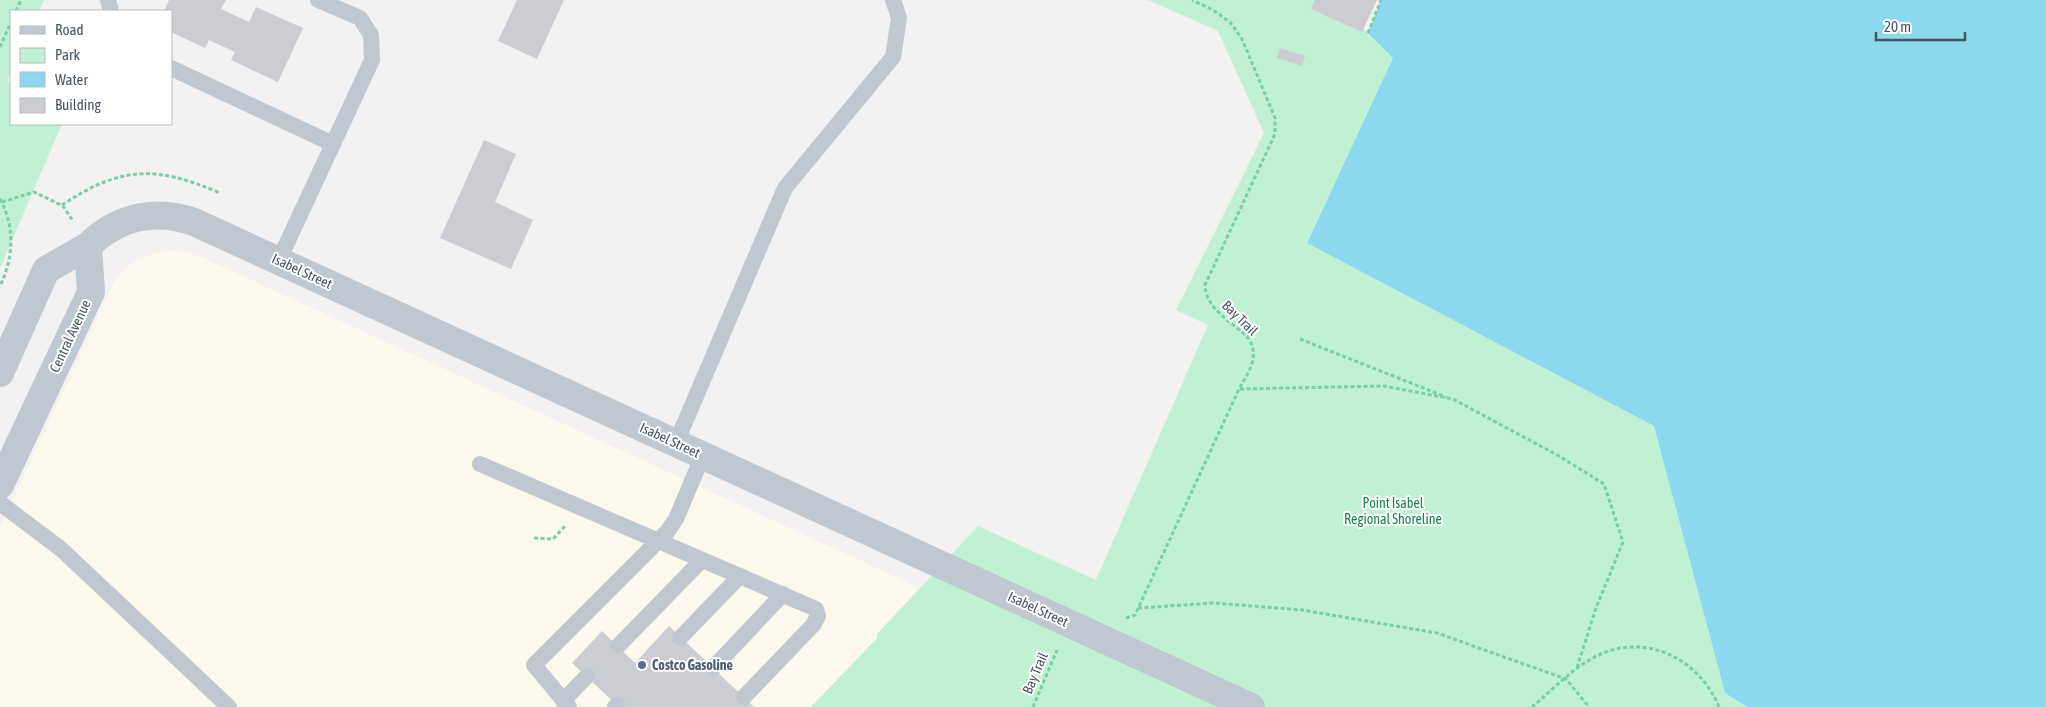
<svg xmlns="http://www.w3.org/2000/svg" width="2046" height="707" font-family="'Asap Condensed',sans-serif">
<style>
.commercial{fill:#fdf8ec}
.green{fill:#c0f1d3}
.water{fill:#8cd8ee}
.pier{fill:#f3f1f1}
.building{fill:#cbcdd3}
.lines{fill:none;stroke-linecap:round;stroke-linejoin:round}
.path{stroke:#77d0a5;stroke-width:3;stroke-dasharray:4 2.5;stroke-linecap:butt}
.service{stroke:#bfc8d0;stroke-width:16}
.minor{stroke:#bfc8d0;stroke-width:28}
.tertiary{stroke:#bfc8d0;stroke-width:28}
.service-dot{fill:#5c6f8a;stroke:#fff;stroke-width:2}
.labels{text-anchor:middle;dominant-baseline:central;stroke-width:4;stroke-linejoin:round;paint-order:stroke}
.street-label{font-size:14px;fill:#48545f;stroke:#fff}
.park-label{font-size:14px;fill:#16844e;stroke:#fff}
.service-label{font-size:14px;font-weight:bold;fill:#4e5e75;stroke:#fff;text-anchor:start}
</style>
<rect width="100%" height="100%" fill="#f3f1f1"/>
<!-- commercial -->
<path class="commercial" d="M168 251H181L199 256 920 588 877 634 878 638 811 707H0V527L114 282 126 267 137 260 155 253Z"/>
<!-- green -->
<g class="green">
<path d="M0 0H44L39 11H11V70L7 80 11 84V124H62L0 268Z"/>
<path d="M1148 0H1335L1393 58 1307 243 1654 426 1725 693 1747 707H811L877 638V634L978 526 1096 580 1208 325 1176 310 1264 133 1218 31Z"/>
</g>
<!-- water -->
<path class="water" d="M1335 0H2046V707H1747L1725 693 1654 426 1307 243 1393 58Z"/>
<!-- pier -->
<path class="pier" d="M1335 0H1381L1368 33Z"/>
<!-- building -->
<g class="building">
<path d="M169 0H226L221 9 249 22 256 7 303 28 278 82 231 60 235 52 209 40 205 48 171 32V11H164Z"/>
<path d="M517 0H564L537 59 498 41Z"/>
<path d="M1315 0H1377L1362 32 1311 9Z"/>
<path d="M1280 48 1305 56 1302 66 1277 58Z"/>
<path d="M484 140 516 154 495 202 533 220 511 269 440 238Z"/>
<path d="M669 626 754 707H619L572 663 602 631 635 663Z"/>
</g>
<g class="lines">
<!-- path -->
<g class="path">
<path d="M16 11 21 0"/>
<path d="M1368 33 1381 0"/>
<path d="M0 47 11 22"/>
<path d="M0 199C15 227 14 257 0 286"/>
<path d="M2 202 34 192 63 206 73 221"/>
<path d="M62 205C121 166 155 165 220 193"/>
<path d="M1300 339 1446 397"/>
<path d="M1240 389 1384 386 1453 399 1559 456 1604 484 1623 542 1596 608 1577 668"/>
<path d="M534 538 553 539 566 525"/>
<path d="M1138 608 1214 603 1302 610 1437 633 1566 679 1589 707"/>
<path d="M1126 618 1135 615 1239 389C1248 373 1260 357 1249 339 1234 322 1206 311 1205 285L1275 134V118L1242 39 1230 22 1213 10 1192 0"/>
<path d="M1033 707 1057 650"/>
<path d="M1532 707C1551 691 1570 671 1591 659 1641 630 1698 656 1719 707"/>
</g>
<!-- service -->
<g class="service">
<path d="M108 0 111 11"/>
<path d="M171 68 333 144"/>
<path d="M279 260 372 60 371 35 360 18 318 0"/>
<path d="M676 443 785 188 893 57 899 18 893 0"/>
<path d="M480 464 816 609 818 616 813 625 744 697"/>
<path d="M0 503 61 549 229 707"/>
<path d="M680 638 740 576"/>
<path d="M618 646 702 560"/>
<path d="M713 668 783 594"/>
<path d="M563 701 587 676"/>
<path d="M569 707 534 665 667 532 676 519 703 455"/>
<path d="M615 707 617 705"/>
</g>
<!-- minor -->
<path class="minor" d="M88 246C117 217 155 208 194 222L1251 707"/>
<!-- tertiary -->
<path class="tertiary" d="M0 373 46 270 88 246 91 292 0 485"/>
</g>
<!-- markers -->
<circle class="service-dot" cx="642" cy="665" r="5"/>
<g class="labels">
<!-- street labels -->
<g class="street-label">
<text transform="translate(302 271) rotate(25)">Isabel Street</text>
<text transform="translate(1240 318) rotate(44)">Bay Trail</text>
<text transform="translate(70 336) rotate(-65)">Central Avenue</text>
<text transform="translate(670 440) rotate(25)">Isabel Street</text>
<text transform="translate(1038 609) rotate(25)">Isabel Street</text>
<text transform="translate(1035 673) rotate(-67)">Bay Trail</text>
</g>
<!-- park labels -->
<g class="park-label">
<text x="1393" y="503">Point Isabel<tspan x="1393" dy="16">Regional Shoreline</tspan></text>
</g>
<!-- service labels -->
<g class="service-label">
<text x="652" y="665">Costco Gasoline</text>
</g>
</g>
<!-- legend -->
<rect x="10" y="10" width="162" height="115" fill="#ffffff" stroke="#b6bbbf"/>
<rect x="20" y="26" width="25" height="8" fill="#bfc8d0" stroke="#b6bbbf"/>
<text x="55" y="35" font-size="15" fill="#48545f">Road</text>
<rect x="20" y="48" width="25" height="15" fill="#c0f1d3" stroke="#b6bbbf"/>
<text x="55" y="60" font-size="15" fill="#48545f">Park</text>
<rect x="20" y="72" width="25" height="15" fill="#8cd8ee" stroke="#b6bbbf"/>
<text x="55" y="85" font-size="15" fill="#48545f">Water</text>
<rect x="20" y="98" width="25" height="15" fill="#cbcdd3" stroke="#b6bbbf"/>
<text x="55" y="110" font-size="15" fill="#48545f">Building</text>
<!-- scale -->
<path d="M1876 32v8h89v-8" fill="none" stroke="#48545f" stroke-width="2.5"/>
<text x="1884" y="32" font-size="15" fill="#48545f" stroke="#ffffff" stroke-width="4" paint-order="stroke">20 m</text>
</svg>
